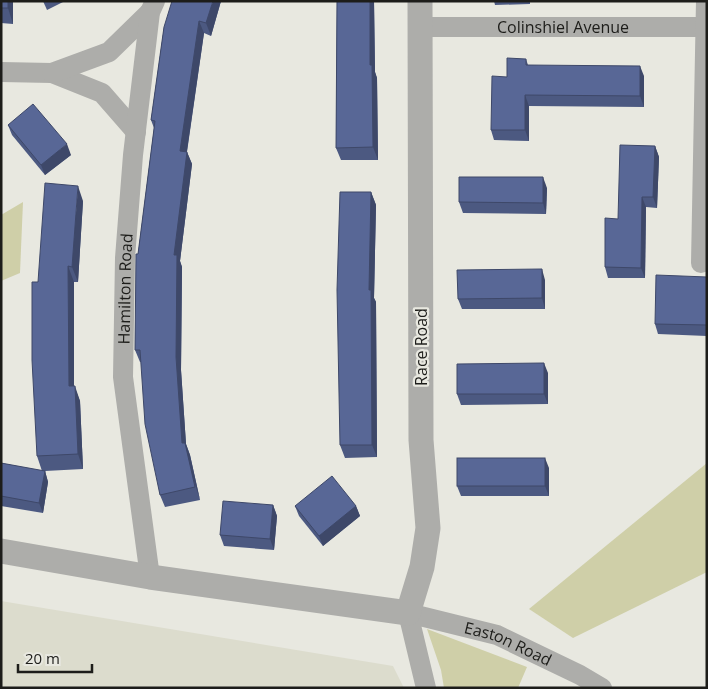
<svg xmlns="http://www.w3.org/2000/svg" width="708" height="689" font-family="'Open Sans',sans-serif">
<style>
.built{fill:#dcdccd}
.green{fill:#cfcfa8}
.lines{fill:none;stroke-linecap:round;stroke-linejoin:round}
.minor{stroke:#adadaa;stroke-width:20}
.tertiary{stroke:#adadaa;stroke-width:25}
.wall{fill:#4c5981}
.shaded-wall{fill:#3e4869}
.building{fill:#586796;stroke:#3e4869}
.labels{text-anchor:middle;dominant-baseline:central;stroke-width:4.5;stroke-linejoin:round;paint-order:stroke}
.street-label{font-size:16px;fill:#1d1d1a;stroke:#e8e8e0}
</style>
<rect width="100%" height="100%" fill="#e8e8e0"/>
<!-- built -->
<path class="built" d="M1 601 393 666 404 688H1Z"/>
<!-- green -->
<g class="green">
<path d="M23 202 20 273 1 281V215Z"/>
<path d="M707 463V572L573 638 529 609Z"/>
<path d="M427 629 527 667 518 688H444L441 670Z"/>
</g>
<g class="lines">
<!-- minor -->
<g class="minor">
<path id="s1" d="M421 27H705"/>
<path d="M1 72 52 73 102 93 136 132"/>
<path d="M52 73 109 52 150 12"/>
<path d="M701 263 706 1"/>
<path id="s2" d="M150 577 123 377 125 258 133 155 150 12 155 1"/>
<path id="s3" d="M426 688 408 613 497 635 580 675 602 688"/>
</g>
<!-- tertiary -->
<path class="tertiary" d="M1 551 150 577 408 613 422 567 428 528 421 440 420 1"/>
</g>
<!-- wall -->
<g class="wall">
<path d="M1 1H13V24L1 23Z"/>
<path d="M43 1H65L47 10Z"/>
<path d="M221 1 211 36 204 33 187 152 192 164 180 261 182 267 181 370 186 444 190 455 200 500 165 507 160 495 141 362H140L135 350 138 254 154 128 151 120 164 27Z"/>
<path d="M337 1H374L375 72 377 78 378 160H341L336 148Z"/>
<path d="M494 1H530V4L495 5Z"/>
<path d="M526 59 528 65 644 76V107L529 106V141L494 140 491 130 507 77Z"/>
<path d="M8 125 71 155 45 175 12 135Z"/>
<path d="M655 146 659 157 657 208 646 207 645 278H608L605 267Z"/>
<path d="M547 188 546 214 463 213 459 202Z"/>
<path d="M371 192 376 205 374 298 376 302 377 457 345 458 340 445Z"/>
<path d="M83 201 78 282H74V386L80 401 83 469 45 471 48 482 43 513 1 506V463L42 471 37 456 38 282Z"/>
<path d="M707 277V336L658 334 655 324Z"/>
<path d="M545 280V309H462L458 299Z"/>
<path d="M548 373V404L461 405 457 394Z"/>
<path d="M549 468V496H461L457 486Z"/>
<path d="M273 505 277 516 274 550 224 546 220 535Z"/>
<path d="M295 506H356L360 516 323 546 299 516Z"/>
</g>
<!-- shaded-wall -->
<g class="shaded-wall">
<path d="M8 1H13V24L8 8Z"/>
<path d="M213 1H221L211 36 206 23Z"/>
<path d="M370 1H374L375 72 377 78 378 160 373 147 370 65Z"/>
<path d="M199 21 204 33 185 164 180 151Z"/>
<path d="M640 66 644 76V107L640 96Z"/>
<path d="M525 95 529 106V141L525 130Z"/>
<path d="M67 144 71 155 45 175 41 165Z"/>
<path d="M655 146 659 157 657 208 653 197Z"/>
<path d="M187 152 192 164 180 261 182 267 181 370 186 444 190 455 200 500 182 443 176 357 174 255Z"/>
<path d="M543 177 547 188 546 214 543 203Z"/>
<path d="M78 186 83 201 78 282 72 267Z"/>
<path d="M371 192 376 205 374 298 376 302 377 457 372 445 369 290Z"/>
<path d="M642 197 646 207 645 278 641 268Z"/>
<path d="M68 266 74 282V401L69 386Z"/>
<path d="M542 269 545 280V309L542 298Z"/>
<path d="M544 363 548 373V404L544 394Z"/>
<path d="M75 386 80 401 83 469 78 454Z"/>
<path d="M545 458 549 468V496L545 486Z"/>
<path d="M45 471 48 482 43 513 39 503Z"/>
<path d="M273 505 277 516 274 550 270 539Z"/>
<path d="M356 506 360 516 323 546 319 536Z"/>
</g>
<!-- building -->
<g class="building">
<rect x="1" y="1" width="7" height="7"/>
<path d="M172 1H213L206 23 199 21 180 151 187 152 174 255H177L176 357 182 443H185L195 487 160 495 145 424 140 350H135L136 254H138L155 121 151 120 164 27Z"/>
<path d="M337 1H370V65H372L373 147 336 148Z"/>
<path d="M507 58 526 59V65L640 66V96L525 95V130H491L492 76 507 77Z"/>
<path d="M33 104 67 144 41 165 8 125Z"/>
<path d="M620 145 655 146 653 197H642L641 268 605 267V218L618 219Z"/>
<path d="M459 177H543V203L459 202Z"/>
<path d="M45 183 78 186 72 267 68 266 69 386H75L78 454 37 456 32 360V282H38Z"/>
<path d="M340 192H371L369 290H371L372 445H340L337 290Z"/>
<path d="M542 269V298L458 299 457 270Z"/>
<path d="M656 275 707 277V325L655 324Z"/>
<path d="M544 363V394H457V364Z"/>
<rect x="457" y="458" width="88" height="28"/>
<path d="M1 463 45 471 39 503 1 496Z"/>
<path d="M332 476 356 506 319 536 295 506Z"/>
<path d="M223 501 273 505 270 539 220 535Z"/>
</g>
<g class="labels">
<!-- street labels -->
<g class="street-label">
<text stroke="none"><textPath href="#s1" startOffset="142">Colinshiel Avenue</textPath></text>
<text stroke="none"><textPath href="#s2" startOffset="290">Hamilton Road</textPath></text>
<text transform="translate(421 347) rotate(-90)">Race Road</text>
<text stroke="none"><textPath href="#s3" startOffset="182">Easton Road</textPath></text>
</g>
</g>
<!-- border -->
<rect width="708" height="689" fill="none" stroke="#1d1d1a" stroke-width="5"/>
<!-- scale -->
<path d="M18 664v8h74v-8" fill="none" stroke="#1d1d1a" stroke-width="2.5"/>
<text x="25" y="664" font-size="15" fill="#1d1d1a" stroke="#e8e8e0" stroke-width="4" paint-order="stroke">20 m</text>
</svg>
